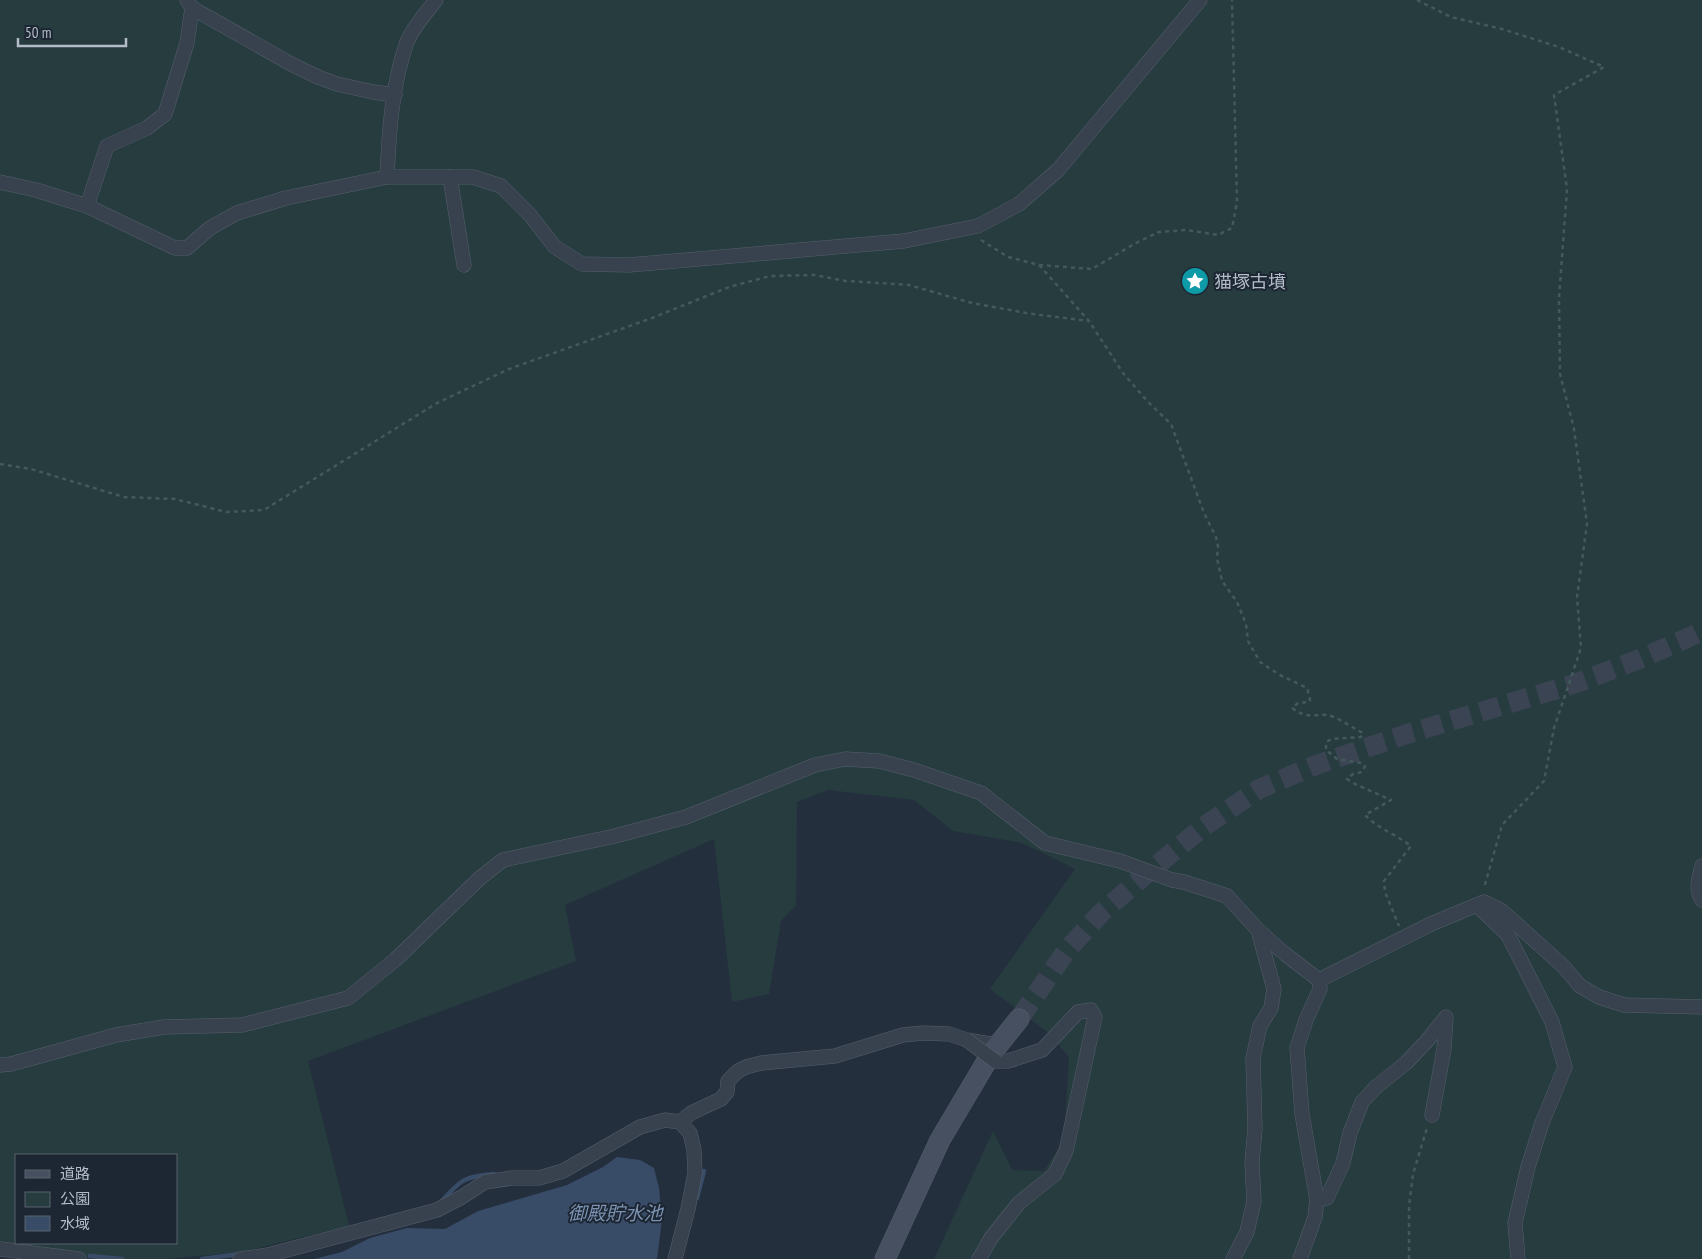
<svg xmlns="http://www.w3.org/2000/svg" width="1702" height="1259" font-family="'PT Sans Narrow','Noto Sans JP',sans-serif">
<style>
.green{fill:#263c3f;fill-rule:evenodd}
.water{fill:#394c67}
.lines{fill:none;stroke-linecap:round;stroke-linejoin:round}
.stream{stroke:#394c67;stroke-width:4.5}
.secondary-tunnel{stroke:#3a4453;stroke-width:20;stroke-dasharray:20 10;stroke-linecap:butt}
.street-casing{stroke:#565f6c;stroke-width:15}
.secondary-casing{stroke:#565f6c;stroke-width:21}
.path{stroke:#44595c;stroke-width:2.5;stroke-dasharray:4 4;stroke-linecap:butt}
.street{stroke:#38414e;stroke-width:14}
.secondary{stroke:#465061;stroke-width:20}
.street-bridge-casing{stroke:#565f6c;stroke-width:15;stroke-linecap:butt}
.street-bridge{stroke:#38414e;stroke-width:14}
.labels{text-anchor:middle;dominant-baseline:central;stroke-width:4;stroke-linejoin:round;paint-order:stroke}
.poi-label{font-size:18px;fill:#b4bcc9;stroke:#1d2633;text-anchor:start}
.water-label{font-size:19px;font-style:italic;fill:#7c92b1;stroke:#1d2633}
</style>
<rect width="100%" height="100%" fill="#242f3e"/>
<!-- green -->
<path class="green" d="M0 0H1702V1259H934L993 1131 1012 1170 1044 1171 1064 1140 1069 1057 1046 1031 990 989 1075 869 1022 843 953 831 914 800 828 790 797 802 796 905 781 921 769 994 732 1002 714 839 565 905 576 961 308 1061 349 1226 242 1252 164 1259H92L0 1251ZM16 1155H176V1243H16Z"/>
<!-- water -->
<path class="water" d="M617 1157 640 1160 654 1168 659 1188 662 1219 657 1259H314L342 1252 370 1238 407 1228 445 1229 478 1211 567 1185 603 1167Z"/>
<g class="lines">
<!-- stream -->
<g class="stream">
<path d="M697 1198 704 1171"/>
<path d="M442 1201C460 1180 465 1176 494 1174"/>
<path d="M90 1256 122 1259"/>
<path d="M202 1259 240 1254"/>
</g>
<!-- secondary-tunnel -->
<path class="secondary-tunnel" d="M1019 1019 1067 950 1101 913 1151 870 1203 827 1259 789 1316 765 1407 734 1574 684 1637 660 1683 640 1702 631"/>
<!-- street casing -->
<g class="street-casing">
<g id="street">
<path d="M192 8 291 64 318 77 337 84 373 92 395 95"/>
<path d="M387 177C389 132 392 84 407 42 413 27 426 13 436 0"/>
<path d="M450 177 464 265"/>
<path d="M0 182 36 190 87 206 175 248H187L210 228 237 213 286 198 387 177H473L501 186 530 215 555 247 582 264 629 265 904 241 978 226 1019 204 1058 170 1200 0"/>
<path d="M87 206 107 146 147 128 165 114 187 43 192 8 187 0"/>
<path d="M1702 866C1699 878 1695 889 1702 900"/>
<path d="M1477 905 1508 935 1552 1022 1565 1067 1542 1123 1528 1167 1515 1223 1518 1259"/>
<path d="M1258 930 1285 954 1319 980"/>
<path d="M0 1065 11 1064 116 1035 164 1027 242 1025 348 998 395 960 480 878 503 860 615 836 686 817 815 765 845 759 879 761 914 770 981 793 1045 843 1120 861 1172 880 1184 882 1227 896 1258 930 1274 989 1271 1008 1260 1026 1253 1058 1255 1129 1252 1162 1254 1201 1247 1232 1233 1259"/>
<path d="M680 1122 691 1113 721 1099 727 1092 728 1081 738 1071 746 1067 761 1063 835 1056 903 1035 923 1033 949 1034 967 1040 990 1044 1001 1042"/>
<path d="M1317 1200 1327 1198 1343 1163 1350 1133 1362 1102 1376 1087 1406 1063 1426 1042 1446 1017 1444 1049 1432 1115"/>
<path d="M0 1249 79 1259"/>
<path d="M240 1259 268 1255 437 1210 462 1197 485 1182 512 1178H539L563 1171 640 1127 665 1120 680 1122 690 1133 694 1150 695 1173 688 1209 675 1259"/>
<path d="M979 1259 991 1238 1019 1203 1055 1174 1066 1151 1095 1017 1091 1010 1078 1012 1042 1050 1008 1061H995"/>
<path d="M1300 1259 1315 1217 1317 1200 1302 1114 1297 1048 1306 1020 1320 989 1319 980 1431 924 1484 902 1502 911 1564 967 1580 986 1599 997 1624 1005 1702 1007"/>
</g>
</g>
<!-- secondary casing -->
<g class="secondary-casing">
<path id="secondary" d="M885 1259 940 1140 991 1054 1019 1019"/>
</g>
<!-- path -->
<g class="path">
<path d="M1417 0 1451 17 1502 29 1559 47 1604 67 1554 95 1567 189 1559 298 1560 374 1574 429 1587 524 1577 597 1581 648 1554 728 1544 781 1502 825 1484 888"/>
<path d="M981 240 1008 257 1039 265 1089 321 1123 373 1148 402 1171 424 1204 513 1216 537 1218 546 1217 558 1222 581 1237 602 1246 624 1248 641 1260 662 1280 675 1307 688 1310 699 1309 702 1298 703 1292 708C1309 721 1317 712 1331 716 1342 720 1353 728 1363 733L1361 737 1332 739 1326 742V750L1337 759 1361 763 1365 766 1362 772 1353 774 1347 779 1355 784 1391 800 1365 815C1377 828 1397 835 1411 846L1384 881 1385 892 1399 926"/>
<path d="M1039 265 1092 269 1134 244 1159 232 1186 230 1218 235 1232 228 1237 202 1232 0"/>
<path d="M0 464 31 469 124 497 175 499 226 512 264 510 437 403 509 369 652 318 729 287 770 276 815 275 845 281 909 285 972 303 1026 313 1089 321"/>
<path d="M1409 1259V1206L1413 1174 1427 1128"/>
</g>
<!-- street -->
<use href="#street" class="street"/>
<!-- secondary -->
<use href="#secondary" class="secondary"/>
<!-- street-bridge casing -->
<g class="street-bridge-casing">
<path id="street-bridge" d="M967 1040 995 1061"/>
</g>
<!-- street-bridge -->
<use href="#street-bridge" class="street-bridge"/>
</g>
<!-- icons -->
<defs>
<g id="sight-disc" transform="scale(1.4375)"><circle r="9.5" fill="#0f9aa8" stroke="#1d2633"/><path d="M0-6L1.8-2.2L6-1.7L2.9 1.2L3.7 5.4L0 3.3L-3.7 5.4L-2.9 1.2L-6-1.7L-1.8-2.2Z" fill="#fff"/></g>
</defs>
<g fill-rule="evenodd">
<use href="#sight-disc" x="1195" y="281"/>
</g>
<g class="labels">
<!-- poi labels -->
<g class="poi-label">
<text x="1214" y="281">猫塚古墳</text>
</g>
<!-- water labels -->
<g class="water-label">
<text x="615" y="1213">御殿貯水池</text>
</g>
</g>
<!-- legend -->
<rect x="15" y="1154" width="162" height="90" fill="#1d2633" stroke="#59626f"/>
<rect x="25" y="1170" width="25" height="8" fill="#465061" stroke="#59626f"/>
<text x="60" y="1179" font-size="15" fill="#b4bcc9">道路</text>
<rect x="25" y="1192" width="25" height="15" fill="#263c3f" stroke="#59626f"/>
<text x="60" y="1204" font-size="15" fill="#b4bcc9">公園</text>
<rect x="25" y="1216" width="25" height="15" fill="#394c67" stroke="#59626f"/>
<text x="60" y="1229" font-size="15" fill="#b4bcc9">水域</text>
<!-- scale -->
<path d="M18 38v8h108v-8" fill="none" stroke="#b4bcc9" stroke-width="2.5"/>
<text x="25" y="38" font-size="15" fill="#b4bcc9" stroke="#1d2633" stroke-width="4" paint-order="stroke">50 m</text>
</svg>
